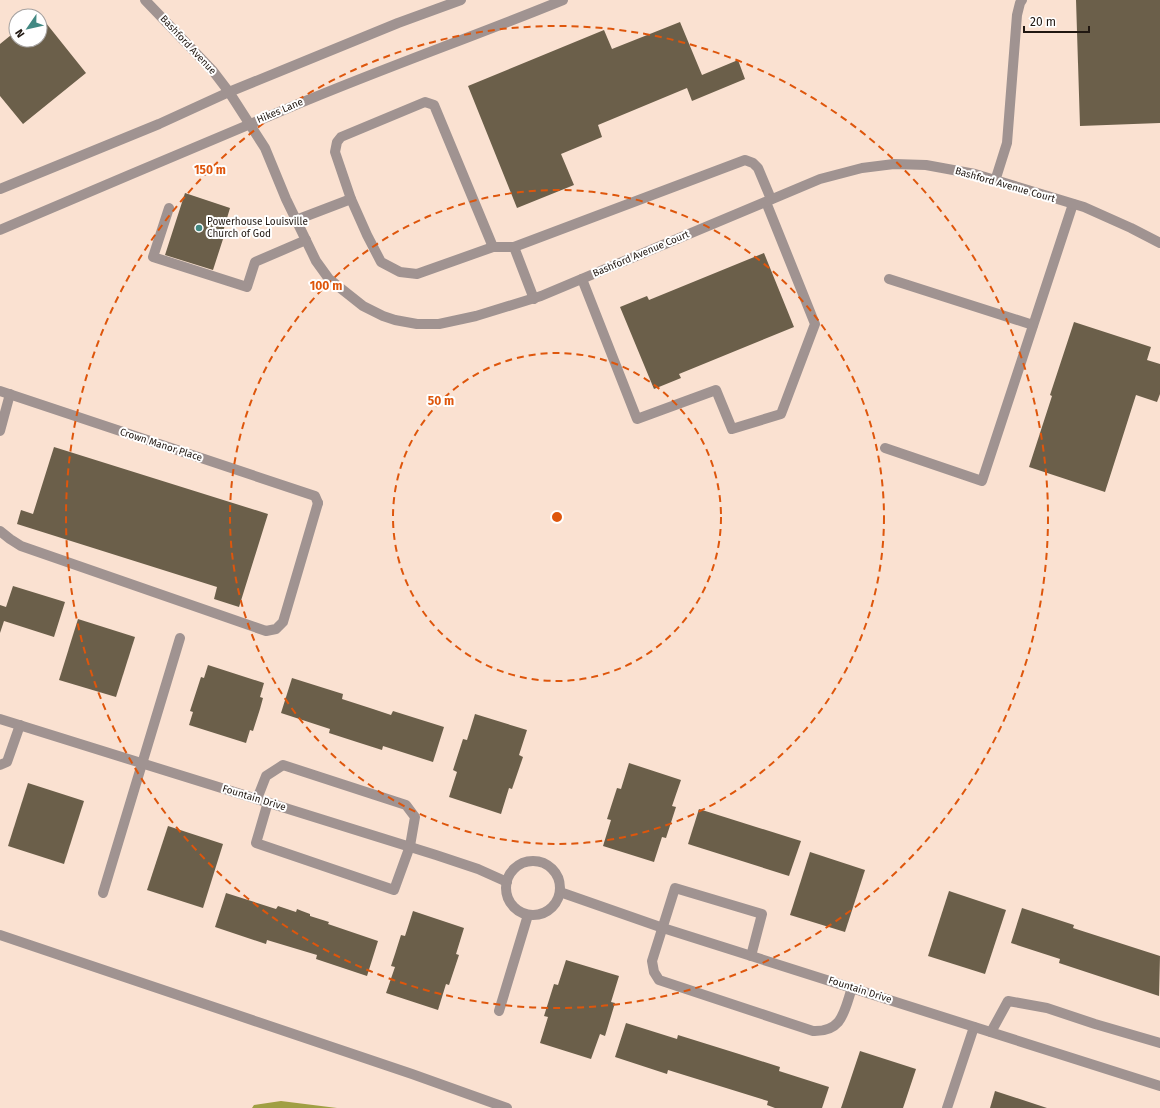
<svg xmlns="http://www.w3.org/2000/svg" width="1160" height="1108" font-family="'Fira Sans',sans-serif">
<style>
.water{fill:#a09f43}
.building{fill:#6b5f4a}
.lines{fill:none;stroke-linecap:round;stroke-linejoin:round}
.service{stroke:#a09391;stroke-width:10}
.minor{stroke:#a09391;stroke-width:10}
.tertiary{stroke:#a09391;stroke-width:10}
.ring{fill:none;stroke:#de560c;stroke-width:2;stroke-dasharray:7 5}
.poi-dot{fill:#428983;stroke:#fff;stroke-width:1.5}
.labels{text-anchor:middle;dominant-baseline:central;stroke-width:4;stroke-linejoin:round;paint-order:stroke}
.street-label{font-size:10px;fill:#201711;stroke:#fff}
.poi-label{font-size:10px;fill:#201711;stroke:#fff;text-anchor:start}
.centre{fill:#de560c;stroke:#fff;stroke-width:2}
.ring-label{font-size:12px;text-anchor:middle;font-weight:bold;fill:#de560c;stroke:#fff;stroke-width:4;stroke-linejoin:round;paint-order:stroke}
</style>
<rect width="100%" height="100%" fill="#fae1d1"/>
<!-- water -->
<path class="water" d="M281 1101 337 1108H252L254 1105Z"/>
<!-- building -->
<g class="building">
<path d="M1076 0H1160V123L1080 126Z"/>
<path d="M38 13 86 73 23 124 0 96V44L16 31V40H40V16H35Z"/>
<path d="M680 22 702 75 738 60 745 79 692 101 687 88 598 125 602 137 561 154 574 185 517 208 468 86 604 30 612 49Z"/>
<path d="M185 193 230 208 222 235 224 236 213 270 165 255Z"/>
<path d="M764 253 794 327 679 374 681 378 654 389 620 307 647 296 649 300Z"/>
<path d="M1074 322 1151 347 1147 360 1160 364V394L1157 402 1136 395 1105 492 1029 467 1052 396 1050 395Z"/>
<path d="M54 447 268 514 239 607 214 599 217 587 17 524 21 510 33 514Z"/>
<path d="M13 586 65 602 54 637 4 621 0 633V605L6 607Z"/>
<path d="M78 619 135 637 116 697 59 680Z"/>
<path d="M208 665 264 683 260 697 263 698 260 709 253 731 250 730 246 743 189 725 193 712 190 711 201 677 204 678Z"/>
<path d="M292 678 343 694 342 699 373 709 391 715 393 711 444 727 433 762 383 746 382 750 360 743 329 733 330 729 281 713Z"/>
<path d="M475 714 527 730 519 755 523 757 512 789 509 788 501 814 449 797 457 772 453 770 463 739 467 740Z"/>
<path d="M629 763 681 780 672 806 676 807 666 838 662 837 654 862 603 846 611 820 607 819 617 788 621 789Z"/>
<path d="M28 783 84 801 64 864 8 846Z"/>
<path d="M699 809 801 841 789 876 688 844Z"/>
<path d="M168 826 223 844 203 908 147 890Z"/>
<path d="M810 852 865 870 845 932 790 915Z"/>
<path d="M949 891 1006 910 985 974 928 956Z"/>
<path d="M226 893 276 909 278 906 296 912 297 909 302 911 310 914V916L329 922 328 924 378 941 367 976 316 959 317 955 267 940 266 944 215 927Z"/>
<path d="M1022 908 1074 925 1073 928 1160 956 1159 996 1059 963 1060 959 1011 943Z"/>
<path d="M413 911 464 928 456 954 459 955 449 985 446 984 438 1010 386 993 395 967 391 966 395 954 401 935 405 936Z"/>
<path d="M566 960 619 976 611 1002 615 1003 605 1036 600 1034 591 1059 540 1043 548 1017 544 1016 554 984 558 985Z"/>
<path d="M626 1023 677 1039 678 1035 739 1054 780 1067 779 1071 829 1087 822 1108H775L767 1105 768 1101 668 1070 667 1074 615 1057Z"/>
<path d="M860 1051 916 1069 903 1108H841Z"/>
<path d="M995 1091 1047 1108H990Z"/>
</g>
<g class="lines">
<!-- service -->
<g class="service">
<path d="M995 181 1007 143 1017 15 1020 3 1022 0"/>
<path d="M351 199 335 152 337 142 341 137 425 102 434 105 493 247"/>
<path d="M169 208 153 257 247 287 255 262 306 240"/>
<path d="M296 220 351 199 367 235 381 262 400 272 417 274 493 247H514"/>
<path d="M582 279 637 419 716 390 732 429 781 414 815 324 766 202"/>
<path d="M889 279 1033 325"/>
<path d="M534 299 514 247 745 160 753 163 758 168 771 199"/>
<path d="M0 431 10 394"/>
<path d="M885 448 982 481 1073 204"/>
<path d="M0 531 10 539 21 546 266 631 276 629 283 622 318 503"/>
<path d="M0 765 7 762 20 725"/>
<path d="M257 799 266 776 283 765 406 805 415 817 410 846 394 890 256 843 268 802"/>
<path d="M103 893 180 638"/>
<path d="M0 935 412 1074 507 1108"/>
<path d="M751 956 762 914 675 888 652 961 654 972 659 980 813 1031C843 1032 844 1011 852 988"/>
<path d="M499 1011 528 915"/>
<path d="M991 1032 1008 1001 1047 1008 1095 1024 1160 1043"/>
<path d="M947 1108 974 1027"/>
</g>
<!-- minor -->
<g class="minor">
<path d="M145 0 213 71 229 92 265 148 286 199 316 261 329 279 363 306 383 316 395 320 417 324H439L476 316 541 296 820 179 862 168 894 164 926 165 975 174 1084 207 1131 228 1160 243"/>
<path d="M0 391 315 496 318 503"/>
<path d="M0 719 436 855 478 869 507 882"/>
<circle cx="533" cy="888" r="27"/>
<path d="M560 892 663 928 1160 1086"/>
</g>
<!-- tertiary -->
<g class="tertiary">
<path d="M0 189 159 124 229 92 398 23 461 0"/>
<path d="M0 230C99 188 199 145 298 104 386 67 475 36 563 0"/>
</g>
</g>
<!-- distance rings -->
<g class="ring">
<circle cx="557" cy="517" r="164"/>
<circle cx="557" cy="517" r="327"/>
<circle cx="557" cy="517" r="491"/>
</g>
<!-- markers -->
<circle class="poi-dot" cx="199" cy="228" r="4"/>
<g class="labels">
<!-- street labels -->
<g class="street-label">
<text transform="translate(188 45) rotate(47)">Bashford Avenue</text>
<text transform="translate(280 111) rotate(-23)">Hikes Lane</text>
<text transform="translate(1005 185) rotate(16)">Bashford Avenue Court</text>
<text transform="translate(641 254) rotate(-23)">Bashford Avenue Court</text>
<text transform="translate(161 445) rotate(18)">Crown Manor Place</text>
<text transform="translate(254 798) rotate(17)">Fountain Drive</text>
<text transform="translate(860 990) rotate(18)">Fountain Drive</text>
</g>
<!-- poi labels -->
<g class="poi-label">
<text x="207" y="222">Powerhouse Louisville<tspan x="207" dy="12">Church of God</tspan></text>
</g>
</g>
<circle cx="557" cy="517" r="6" class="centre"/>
<g class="ring-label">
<text x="210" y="174">150 m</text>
<text x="326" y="290">100 m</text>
<text x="441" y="405">50 m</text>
</g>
<!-- north arrow -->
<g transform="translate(28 28) rotate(236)"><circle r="19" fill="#ffffff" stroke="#a6a2a0"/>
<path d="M0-3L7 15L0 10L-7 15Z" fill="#428983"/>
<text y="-6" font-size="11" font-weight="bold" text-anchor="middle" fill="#201711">N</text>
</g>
<!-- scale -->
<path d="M1024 26v6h65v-6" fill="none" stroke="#201711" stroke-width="2"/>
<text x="1030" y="26" font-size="12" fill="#201711" stroke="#ffffff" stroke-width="3" paint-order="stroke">20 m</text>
</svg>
